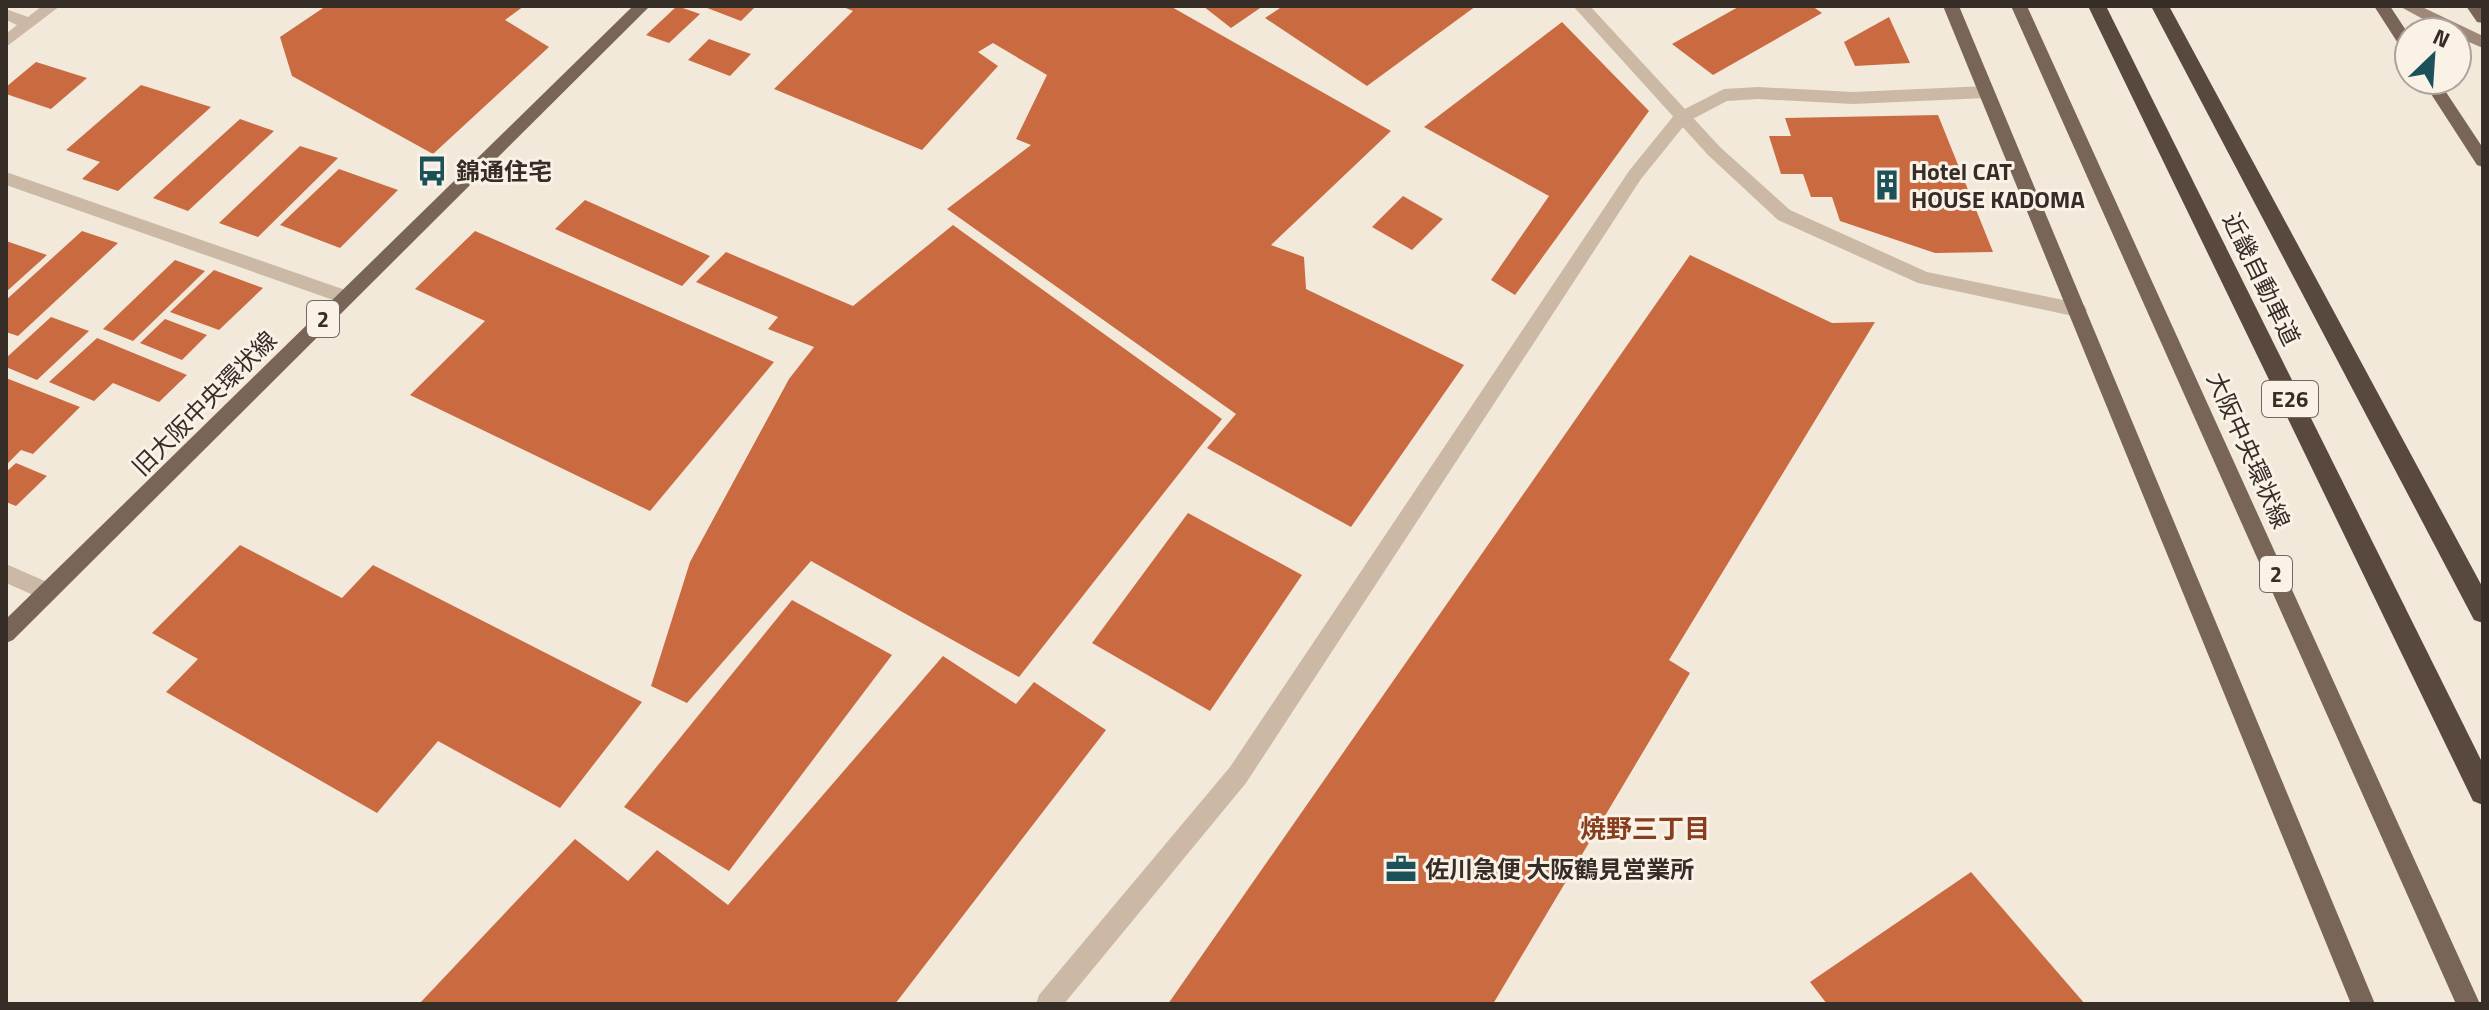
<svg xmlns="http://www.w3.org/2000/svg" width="2489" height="1010" font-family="'Titillium Web','Noto Sans JP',sans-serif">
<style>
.building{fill:#ca6a41}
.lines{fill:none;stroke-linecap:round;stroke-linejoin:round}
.minor{fill:#cbb9a6;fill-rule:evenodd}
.tertiary{fill:#cbb9a6;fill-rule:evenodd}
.secondary{fill:#9f8877;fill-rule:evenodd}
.primary{fill:#796558;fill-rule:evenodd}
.motorway{fill:#58483e;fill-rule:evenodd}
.labels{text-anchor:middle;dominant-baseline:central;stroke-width:6;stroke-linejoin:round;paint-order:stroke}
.shield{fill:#faf2e7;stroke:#726861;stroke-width:2}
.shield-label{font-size:22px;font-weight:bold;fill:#372d27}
.poi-label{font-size:24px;font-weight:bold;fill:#372d27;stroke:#faf2e7;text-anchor:start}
.street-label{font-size:24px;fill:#372d27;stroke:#faf2e7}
.neighbourhood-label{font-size:26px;font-weight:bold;fill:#883d1e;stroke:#faf2e7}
</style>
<rect width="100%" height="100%" fill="#f2e9da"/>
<!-- building -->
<g class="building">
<path d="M326 6H524L505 20 549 47 433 154 292 76 280 37Z"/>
<path d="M677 6 700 14 669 43 646 35Z"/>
<path d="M702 6H756L741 21Z"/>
<path d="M841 6H1170L1391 131 1271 245 1304 257 1306 289 1464 365 1351 527 1207 448 1236 414 947 209 1031 145 1016 139 1047 75 993 43 978 52 998 66 922 150 774 89 853 11Z"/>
<path d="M1203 6H1263L1231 28Z"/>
<path d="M1283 6H1476L1367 86 1265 18Z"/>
<path d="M1740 6H1812L1822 13 1713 75 1672 44Z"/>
<path d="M1889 17 1910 63 1855 66 1844 42Z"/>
<path d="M1562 22 1649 111 1515 295 1491 280 1549 196 1424 127Z"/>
<path d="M709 39 751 54 730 76 688 60Z"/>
<path d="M36 62 87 78 51 109 6 94V87Z"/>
<path d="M141 85 211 107 118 191 82 179 100 162 66 150Z"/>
<path d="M1938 115 1993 252 1935 253 1840 221 1832 197H1811L1803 174H1781L1769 136H1791L1785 118Z"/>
<path d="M240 119 274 131 188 211 153 198Z"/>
<path d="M300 146 338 158 258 237 219 223Z"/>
<path d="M339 169 398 190 340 248 280 225Z"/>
<path d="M1403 196 1443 219 1412 250 1372 227Z"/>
<path d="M585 200 710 256 682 286 555 229Z"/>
<path d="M953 225 1222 419 1019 677 811 561 687 703 651 686 690 562 789 379 814 347 768 329 778 317 696 282 726 252 853 306Z"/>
<path d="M82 231 118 243 18 336 6 332V300Z"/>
<path d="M475 231 774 362 650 511 410 395 485 321 415 289Z"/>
<path d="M6 241 47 255 6 292Z"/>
<path d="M1690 255 1832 323 1875 322 1669 660 1690 673 1493 1004H1168Z"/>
<path d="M175 260 205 271 133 341 103 329Z"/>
<path d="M214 270 263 288 219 330 170 312Z"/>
<path d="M51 317 89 331 37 380 6 367V358Z"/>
<path d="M165 319 207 335 182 360 140 343Z"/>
<path d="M97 338 187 375 159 402 113 383 94 401 49 382Z"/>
<path d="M6 378 80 407 33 454 21 450 6 465Z"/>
<path d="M16 463 47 476 16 506 6 502V472Z"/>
<path d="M1188 513 1302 575 1210 711 1092 643Z"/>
<path d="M240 545 342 598 373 565 642 702 560 808 438 741 377 813 166 692 198 659 152 633Z"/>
<path d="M792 600 892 655 729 871 624 807Z"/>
<path d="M943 656 1016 704 1034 682 1106 730 895 1004H419L575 839 628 881 657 850 728 905Z"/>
<path d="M1971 872 2085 1004H1827L1810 982Z"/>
</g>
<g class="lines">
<!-- minor -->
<g class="minor">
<path d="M42 6H60L6 47V34L17 25 6 20V9L28 17Z"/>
<path d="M1573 6H1590L1720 147 1790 210 1927 272 2078 303 2084 305 2087 310 2084 315 2078 317 1918 283 1778 220 1708 155Z"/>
<path d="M6 172 351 292 354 297 351 302H339L6 185Z"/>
<path d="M6 564 54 585 57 592 54 599 47 601 6 583Z"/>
</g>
<!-- tertiary -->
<path class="tertiary" d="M1986 86 1994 92 1986 98 1853 104 1758 99 1727 101 1687 122 1641 179 1246 783 1064 1004H1036L1039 995 1230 767 1629 171 1675 114 1724 89 1758 87 1853 92Z"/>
<!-- secondary -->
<path class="secondary" d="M2399 6H2420L2483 36V48L2457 37V32H2447Z"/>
<!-- primary -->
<g class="primary">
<path d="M633 6H650L13 640 6 643V619Z"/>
<path d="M1943 6H1959L2375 1004H2351Z"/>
<path d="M2011 6H2027L2480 1004H2456Z"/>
<path d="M2374 6H2390L2409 35V52L2403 51Z"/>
<path d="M2466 6H2482L2483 23 2477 22Z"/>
<path d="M2422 80H2438L2483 148V167L2477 165Z"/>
</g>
<!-- motorway -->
<g class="motorway">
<path d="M2088 6H2106L2483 764V805L2473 801Z"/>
<path d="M2151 6H2169L2483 588V623L2474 620Z"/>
</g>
</g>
<!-- icons -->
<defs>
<g id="bus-bare" transform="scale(2.4)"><path d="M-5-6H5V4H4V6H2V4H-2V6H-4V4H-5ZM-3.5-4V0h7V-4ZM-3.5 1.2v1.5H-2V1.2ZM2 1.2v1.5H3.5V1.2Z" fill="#1b525a" stroke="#faf2e7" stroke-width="2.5" paint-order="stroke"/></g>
<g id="building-bare" transform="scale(2.4)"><path d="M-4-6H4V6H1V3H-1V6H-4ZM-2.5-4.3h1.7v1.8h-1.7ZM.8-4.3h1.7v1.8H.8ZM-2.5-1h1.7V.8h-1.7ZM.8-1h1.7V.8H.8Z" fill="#1b525a" stroke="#faf2e7" stroke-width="2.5" paint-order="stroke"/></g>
<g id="office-bare" transform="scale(2.4)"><path d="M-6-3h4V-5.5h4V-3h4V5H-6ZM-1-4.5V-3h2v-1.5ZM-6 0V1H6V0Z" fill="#1b525a" stroke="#faf2e7" stroke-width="2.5" paint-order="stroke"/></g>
</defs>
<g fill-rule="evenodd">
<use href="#bus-bare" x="432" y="171"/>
<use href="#building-bare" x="1887" y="185"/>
<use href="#office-bare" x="1401" y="869"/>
</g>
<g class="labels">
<!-- shield labels -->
<g class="shield">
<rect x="307" y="301" width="32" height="36" rx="6"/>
<rect x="2262" y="381" width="56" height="36" rx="6"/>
<rect x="2260" y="556" width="32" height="36" rx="6"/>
</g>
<g class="shield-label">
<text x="323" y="319">2</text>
<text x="2290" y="399">E26</text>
<text x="2276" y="574">2</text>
</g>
<!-- poi labels -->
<g class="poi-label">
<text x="456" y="171">錦通住宅</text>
<text x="1911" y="171">Hotel CAT<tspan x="1911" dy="28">HOUSE KADOMA</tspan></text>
<text x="1425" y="869">佐川急便 大阪鶴見営業所</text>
</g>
<!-- street labels -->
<g class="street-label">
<text transform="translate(2262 279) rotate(64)">近畿自動車道</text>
<text transform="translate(204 403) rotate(-45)">旧大阪中央環状線</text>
<text transform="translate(2249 450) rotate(66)">大阪中央環状線</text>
</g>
<!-- neighbourhood labels -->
<g class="neighbourhood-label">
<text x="1645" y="828">焼野三丁目</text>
</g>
</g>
<!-- border -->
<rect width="2489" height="1010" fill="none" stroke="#372d27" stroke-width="16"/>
<!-- north arrow -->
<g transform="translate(2433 56) rotate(25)"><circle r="38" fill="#faf2e7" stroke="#aca39a" stroke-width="2"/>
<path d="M0-6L14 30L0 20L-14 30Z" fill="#1b525a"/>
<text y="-12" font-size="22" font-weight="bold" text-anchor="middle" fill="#372d27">N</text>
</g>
</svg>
